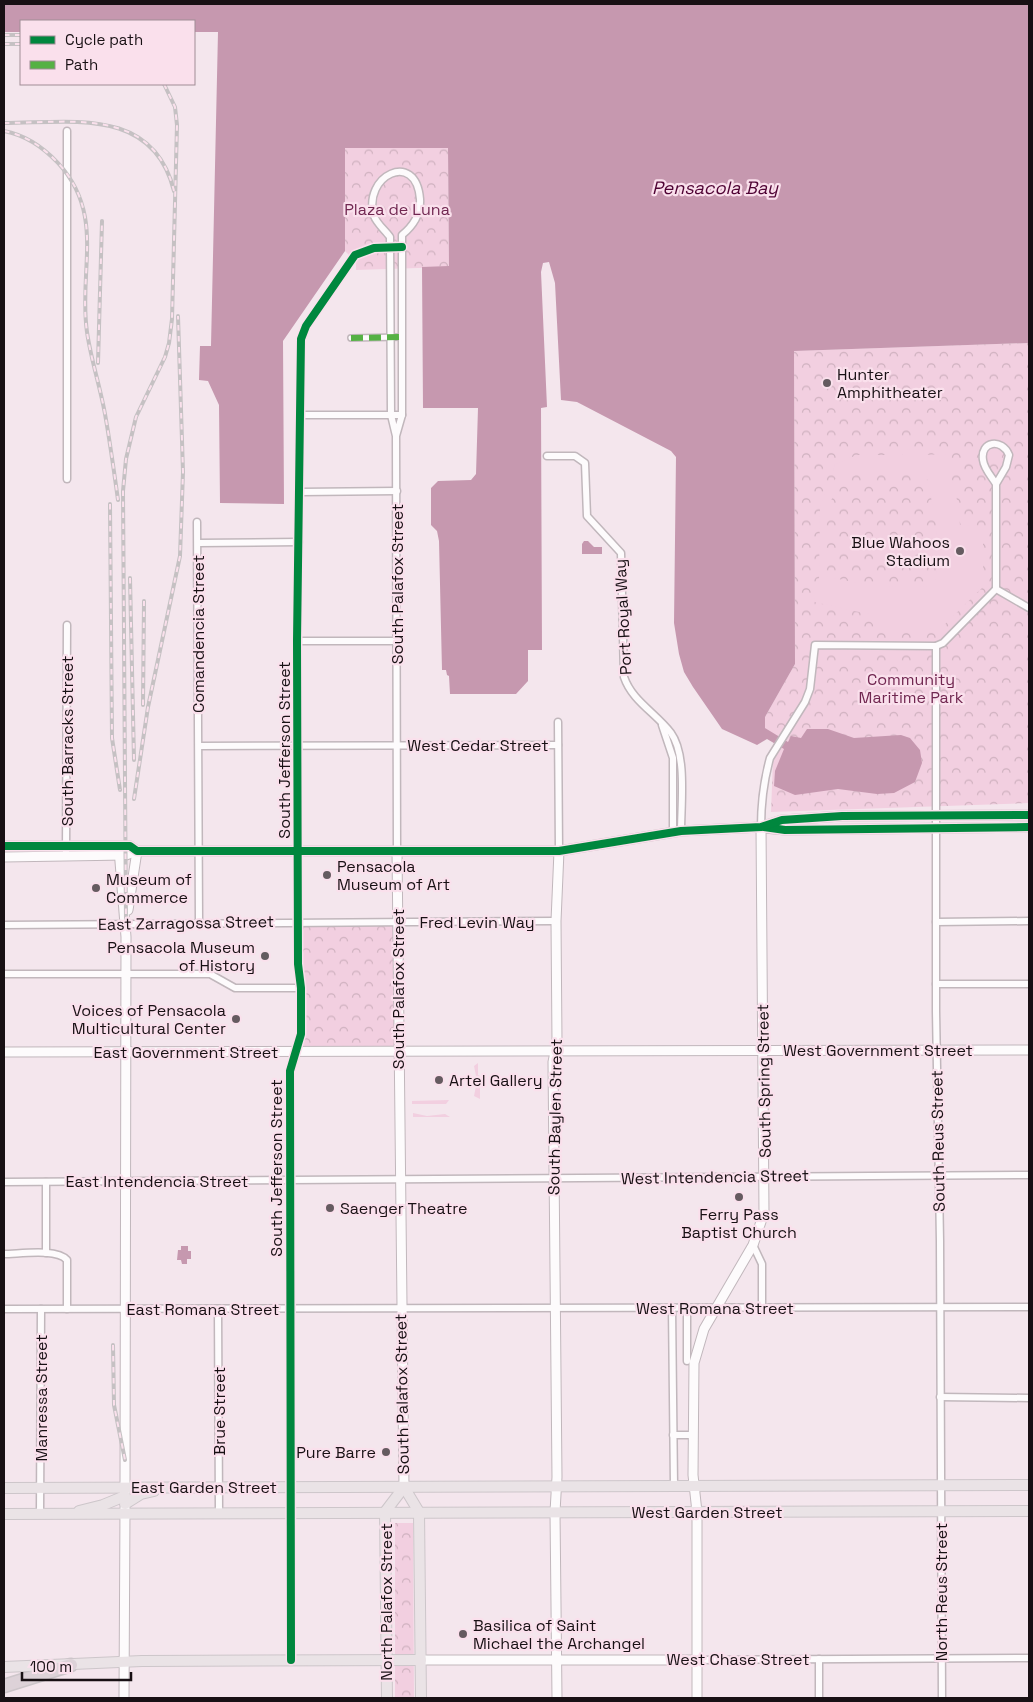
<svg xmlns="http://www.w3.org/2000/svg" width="1033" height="1702" font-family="'Space Grotesk',sans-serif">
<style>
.park{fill:url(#park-crowns)}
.garden{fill:#f2cfe0;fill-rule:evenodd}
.water{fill:#c698af}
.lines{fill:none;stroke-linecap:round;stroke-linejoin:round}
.pedestrian-casing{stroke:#c1b7bc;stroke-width:8}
.minor-casing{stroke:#c1b7bc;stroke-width:9}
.tertiary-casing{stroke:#c1b7bc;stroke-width:11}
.secondary-casing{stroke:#c1b7bc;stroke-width:11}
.primary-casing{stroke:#cdc6ca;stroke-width:12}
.motorway-casing{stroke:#cdc6ca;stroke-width:15}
.pedestrian{stroke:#fdfbfc;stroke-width:5}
.minor{stroke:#fdfbfc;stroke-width:6}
.tertiary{stroke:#fdfbfc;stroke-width:9}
.secondary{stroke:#fdfbfc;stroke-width:9}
.primary{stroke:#eae3e6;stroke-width:10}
.motorway{stroke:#ddd2d8;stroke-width:12}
.rail-casing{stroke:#c5c1c3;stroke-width:4}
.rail{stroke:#fae0ec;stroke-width:2;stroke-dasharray:5.5;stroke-linecap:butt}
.quiet{stroke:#55b144;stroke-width:6;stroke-dasharray:12 6;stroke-linecap:butt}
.cycleway-casing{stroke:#fae0ec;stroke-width:11}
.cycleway{stroke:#00873e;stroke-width:8}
.poi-dot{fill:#655b60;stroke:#fae0ec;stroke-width:2}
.labels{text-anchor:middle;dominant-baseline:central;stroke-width:4.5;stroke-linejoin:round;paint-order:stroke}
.park-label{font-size:16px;fill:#712751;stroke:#fae0ec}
.poi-label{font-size:16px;fill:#181014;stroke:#fae0ec;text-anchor:start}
.street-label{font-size:16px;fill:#181014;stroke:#fae0ec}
.water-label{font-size:18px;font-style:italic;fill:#4f0334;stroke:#fae0ec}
</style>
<defs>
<pattern id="park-crowns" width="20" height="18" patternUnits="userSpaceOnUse" patternTransform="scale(1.25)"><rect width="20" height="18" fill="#f2cfe0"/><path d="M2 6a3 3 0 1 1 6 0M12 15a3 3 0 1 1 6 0" fill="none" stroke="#cfb1bf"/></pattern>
</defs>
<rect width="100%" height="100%" fill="#f4e6ed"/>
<!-- park -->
<g class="park">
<path d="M345 147 448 148 449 267 356 270V262L345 251Z"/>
<path d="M1029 343V803L771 812 774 735 765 728V717L795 664 794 351Z"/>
<path d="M298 922H398V1051H295L301 1034Z"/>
<path d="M395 1523H413L414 1698H395Z"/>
</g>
<!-- garden -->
<g class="garden">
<path d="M923 449V455L946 454 958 504 960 525 983 526V587L941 628H931L930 632H876V626H873V615L814 602 819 580 820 506 827 489 838 476 833 471 835 464 857 455H903V450ZM857 474H926L937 526 936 579 930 586C894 588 861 585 826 576V508L842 483Z"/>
<path d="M478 1063V1075L480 1076V1099L474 1096 477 1081 474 1066Z"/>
<path d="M449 1100 446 1104H412V1101Z"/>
<path d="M413 1113 427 1116 445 1114 450 1117H413Z"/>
</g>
<!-- water -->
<g class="water">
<path d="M4 4H1029V343L794 351 795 664 765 717V728L788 742 791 736 801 738 807 729H828L854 738 901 735 910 738 920 750 922 763 915 782 894 793 877 794 838 789 795 795 774 786 775 771 784 749 767 739 757 745 722 729 693 687 684 672 679 654 674 623 676 457 671 451 577 402 561 400 555 283 549 262 543 263 541 272 547 407 541 408 542 650H528V681L516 694H450L449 676 447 675 446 670H442L439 541 437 531 431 525V488L438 481 471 480 476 474 478 408H423L422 267 449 266 448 148H345V251L283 341 284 504 220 503 219 405 208 381 199 380 200 346H211L218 32H194V21H21V32H4Z"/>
<path d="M584 541H588L594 547H602V554H582V544Z"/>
<path d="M181 1246H188V1251H191V1259H187V1264H182L181 1260H177L178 1250H181Z"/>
</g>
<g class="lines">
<!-- pedestrian casing -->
<g class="pedestrian-casing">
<path id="pedestrian" d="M351 338 402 337"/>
</g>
<!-- minor casing -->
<g class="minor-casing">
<g id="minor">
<path d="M67 131V479"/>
<path d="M300 415H402"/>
<path d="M396 436 402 415V235C413 226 421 215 420 199 416 149 362 176 374 216 377 224 385 230 390 237L391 415 396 436 397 851"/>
<path d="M547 456H575L585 463 587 516 621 553 624 677C632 701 656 713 671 733 687 755 681 804 681 831"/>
<path d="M996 484C992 477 984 469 983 460 980 441 1002 438 1009 455L1006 467 996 484V589"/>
<path d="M300 492 397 491"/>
<path d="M197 522 199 922"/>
<path d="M198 543 299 542"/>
<path d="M996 589 1029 608"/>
<path d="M297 641H397"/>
<path d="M936 646V1011L940 1241 942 1698"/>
<path d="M558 722 559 851"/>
<path d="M662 725 673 758V832"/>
<path d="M199 746 558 745"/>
<path d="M761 827C761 803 764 780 770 758L805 702 810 689 815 645 936 646 943 643 996 589"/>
<path d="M66 856 67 625"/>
<path d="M936 922 1029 921"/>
<path d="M4 925 556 921"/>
<path d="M4 974H210L235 988H301"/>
<path d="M936 984H1029"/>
<path d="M4 1182 1029 1175"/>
<path d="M46 1182V1253"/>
<path d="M753 1245 762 1264V1308"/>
<path d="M4 1254C19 1254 57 1248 67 1260V1309"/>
<path d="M672 1308 674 1486"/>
<path d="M687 1308V1361"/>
<path d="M4 1309 1029 1307"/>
<path d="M218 1309 219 1513"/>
<path d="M940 1397 1029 1398"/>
<path d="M673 1435H693"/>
<path d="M40 1514 41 1309"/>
<path d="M819 1659V1698"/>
<path d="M291 1660 290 1071 301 1034V988L298 964 297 641 301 339 306 326 355 255 374 248 402 247"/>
<path d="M697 1660 1029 1658"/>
</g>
</g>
<!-- tertiary casing -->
<g class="tertiary-casing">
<g id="tertiary">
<path d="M119 849 126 937 125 1493"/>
<path d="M128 910 137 851"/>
<path d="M4 1052 1029 1050"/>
<path d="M421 1660H697"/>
<path d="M124 1698 125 1508"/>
<path d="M557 1698 555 1512 557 1477 553 1062 557 1042 556 921 559 851"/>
<path d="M697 1698V1512L693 1475 694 1363 704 1329 753 1245 764 1213 761 827"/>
</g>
</g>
<!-- secondary casing -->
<g class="secondary-casing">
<g id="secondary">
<path d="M765 828 785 830 1029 827"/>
<path d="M4 846H130L137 851"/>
<path d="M137 851H559L681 831 761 827 782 820 842 816 1029 815"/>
<path d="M397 851 404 1487"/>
<path d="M4 857 126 855 137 851"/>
</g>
</g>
<!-- primary casing -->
<g class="primary-casing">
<g id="primary">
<path d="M404 1487 419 1512 421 1698"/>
<path d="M4 1488 1029 1485"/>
<path d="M125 1504 141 1494 154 1491"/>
<path d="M79 1511 103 1505 125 1496"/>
<path d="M4 1514 1029 1511"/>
<path d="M4 1667 142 1661 421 1660"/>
<path d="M387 1698 385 1512 404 1487"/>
</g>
</g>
<!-- motorway casing -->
<g class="motorway-casing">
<path id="motorway" d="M4 1686 71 1665"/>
</g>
<!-- pedestrian -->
<use href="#pedestrian" class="pedestrian"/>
<!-- minor -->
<use href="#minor" class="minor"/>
<!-- tertiary -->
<use href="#tertiary" class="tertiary"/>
<!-- secondary -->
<use href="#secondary" class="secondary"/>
<!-- primary -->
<use href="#primary" class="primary"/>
<!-- motorway -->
<use href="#motorway" class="motorway"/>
<!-- rail casing -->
<g class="rail-casing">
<g id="rail">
<path d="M4 35H21"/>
<path d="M4 44H21"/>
<path d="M4 123C70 123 153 106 174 191"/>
<path d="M4 131C25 135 43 147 58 163 106 215 78 271 87 332 91 360 100 386 105 414 110 442 114 471 118 500"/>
<path d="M98 363 102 221"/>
<path d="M110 504 112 738 120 790"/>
<path d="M130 578 134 760"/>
<path d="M143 705 144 601"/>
<path d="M134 799 148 707 180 556 183 472 178 316"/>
<path d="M126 925 123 491 126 459 136 417 165 357 169 343 172 319 177 125 175 107 164 84"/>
<path d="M113 1345 114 1405 125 1460"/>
</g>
</g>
<!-- rail -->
<use href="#rail" class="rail"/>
<!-- quiet -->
<path class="quiet" d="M351 338 402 337"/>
<!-- cycleway casing -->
<g class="cycleway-casing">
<g id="cycleway">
<path d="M764 827 785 830 1029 827"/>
<path d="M4 846H130L137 851H559L681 831 761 827 782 820 842 816 1029 815"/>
<path d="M291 1660 290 1071 301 1034V988L298 964 297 641 301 339 306 326 355 255 374 248 402 247"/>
</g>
</g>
<!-- cycleway -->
<use href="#cycleway" class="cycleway"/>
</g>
<!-- markers -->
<g class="poi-dot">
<circle cx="827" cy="383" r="5"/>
<circle cx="960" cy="551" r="5"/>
<circle cx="327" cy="875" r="5"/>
<circle cx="96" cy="888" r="5"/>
<circle cx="265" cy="956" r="5"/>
<circle cx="236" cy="1019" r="5"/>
<circle cx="439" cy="1080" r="5"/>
<circle cx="739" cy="1197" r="5"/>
<circle cx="330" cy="1208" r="5"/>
<circle cx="386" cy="1452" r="5"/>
<circle cx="463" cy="1634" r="5"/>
</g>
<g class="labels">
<!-- park labels -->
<g class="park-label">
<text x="397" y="209">Plaza de Luna</text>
<text x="911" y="679">Community<tspan x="911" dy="18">Maritime Park</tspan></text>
</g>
<!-- poi labels -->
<g class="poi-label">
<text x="837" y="374">Hunter<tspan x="837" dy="18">Amphitheater</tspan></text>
<text x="950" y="542" text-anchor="end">Blue Wahoos<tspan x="950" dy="18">Stadium</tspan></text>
<text x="337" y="866">Pensacola<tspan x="337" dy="18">Museum of Art</tspan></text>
<text x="106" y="879">Museum of<tspan x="106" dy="18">Commerce</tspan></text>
<text x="255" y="947" text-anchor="end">Pensacola Museum<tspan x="255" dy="18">of History</tspan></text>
<text x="226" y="1010" text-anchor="end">Voices of Pensacola<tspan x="226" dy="18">Multicultural Center</tspan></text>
<text x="449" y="1080">Artel Gallery</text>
<text x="340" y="1208">Saenger Theatre</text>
<text x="739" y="1214" text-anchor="middle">Ferry Pass<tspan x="739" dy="18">Baptist Church</tspan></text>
<text x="376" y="1452" text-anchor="end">Pure Barre</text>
<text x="473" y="1625">Basilica of Saint<tspan x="473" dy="18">Michael the Archangel</tspan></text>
</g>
<!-- street labels -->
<g class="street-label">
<text transform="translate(397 584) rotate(-90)">South Palafox Street</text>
<text transform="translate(623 617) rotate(-93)">Port Royal Way</text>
<text transform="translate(198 634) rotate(-90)">Comandencia Street</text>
<text transform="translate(67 741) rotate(-90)">South Barracks Street</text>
<text x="478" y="745">West Cedar Street</text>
<text transform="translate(284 750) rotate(-90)">South Jefferson Street</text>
<text x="477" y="922">Fred Levin Way</text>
<text transform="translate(186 923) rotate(-1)">East Zarragossa Street</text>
<text transform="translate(398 989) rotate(-90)">South Palafox Street</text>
<text x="878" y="1050">West Government Street</text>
<text x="186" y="1052">East Government Street</text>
<text transform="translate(764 1081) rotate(-91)">South Spring Street</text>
<text transform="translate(555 1117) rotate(-89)">South Baylen Street</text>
<text transform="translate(938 1141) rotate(-91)">South Reus Street</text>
<text transform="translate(276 1168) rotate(-90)">South Jefferson Street</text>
<text transform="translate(715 1177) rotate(-1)">West Intendencia Street</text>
<text x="157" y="1181">East Intendencia Street</text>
<text x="715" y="1308">West Romana Street</text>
<text x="203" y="1309">East Romana Street</text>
<text transform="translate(402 1394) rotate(-91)">South Palafox Street</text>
<text transform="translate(41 1398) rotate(-90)">Manressa Street</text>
<text transform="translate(219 1411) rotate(-90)">Brue Street</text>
<text x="204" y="1487">East Garden Street</text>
<text x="707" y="1512">West Garden Street</text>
<text transform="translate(941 1592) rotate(-90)">North Reus Street</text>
<text transform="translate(386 1602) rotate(-90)">North Palafox Street</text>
<text x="738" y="1659">West Chase Street</text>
</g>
<!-- water labels -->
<g class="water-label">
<text x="715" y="187">Pensacola Bay</text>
</g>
</g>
<!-- border -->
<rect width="1033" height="1702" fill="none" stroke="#181014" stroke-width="10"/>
<!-- legend -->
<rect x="20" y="20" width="175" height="65" fill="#fae0ec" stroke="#a08d96"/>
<rect x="30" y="36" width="25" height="8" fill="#00873e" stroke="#a08d96"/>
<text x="65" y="45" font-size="15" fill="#181014">Cycle path</text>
<rect x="30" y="61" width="25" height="8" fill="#55b144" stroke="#a08d96"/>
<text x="65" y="70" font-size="15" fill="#181014">Path</text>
<!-- scale -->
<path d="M22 1672v8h109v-8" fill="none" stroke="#181014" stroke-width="2.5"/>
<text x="30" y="1672" font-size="15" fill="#181014" stroke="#fae0ec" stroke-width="4" paint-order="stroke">100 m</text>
</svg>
